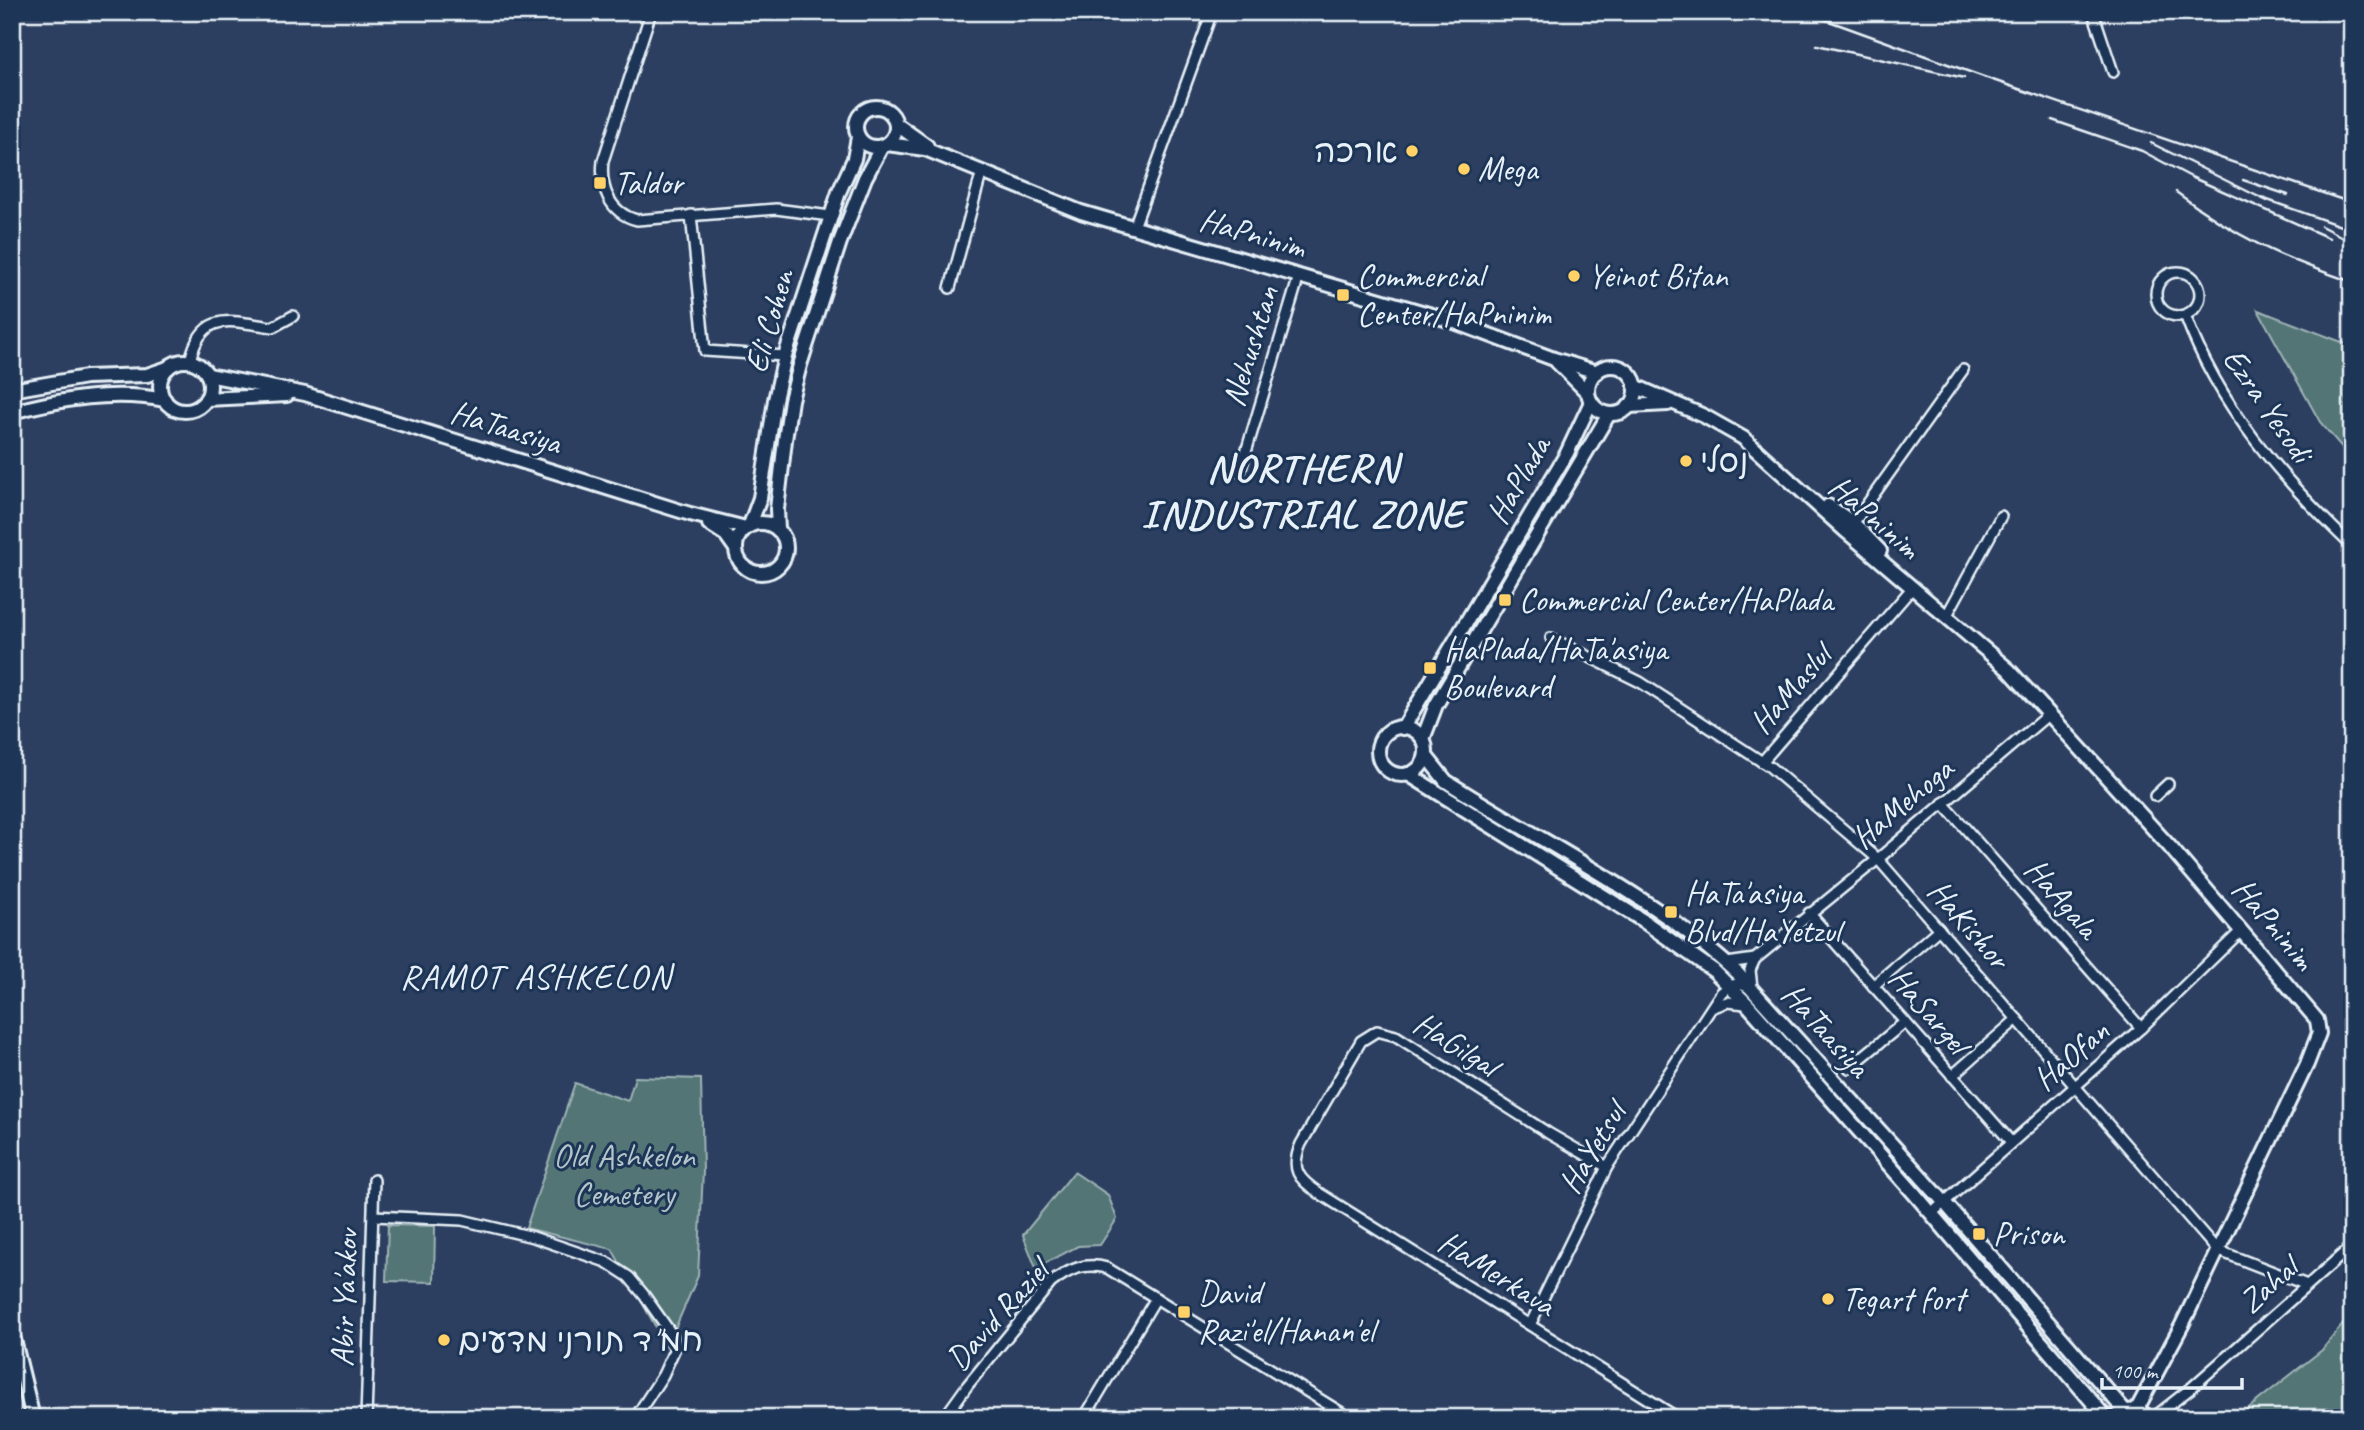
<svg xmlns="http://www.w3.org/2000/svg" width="2364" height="1430" font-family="Caveat,'Playpen Sans Hebrew',sans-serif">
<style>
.green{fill:#537575;stroke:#9eb3b6;stroke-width:2}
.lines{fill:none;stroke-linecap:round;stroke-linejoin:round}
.street-casing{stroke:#e8f1f8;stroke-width:14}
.secondary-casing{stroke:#e8f1f8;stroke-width:18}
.street{stroke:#1d3557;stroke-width:9}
.secondary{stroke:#1d3557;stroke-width:12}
.rail{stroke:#e8f1f8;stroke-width:2.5}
.poi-dot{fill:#ffd166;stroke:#1d3557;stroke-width:2.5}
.labels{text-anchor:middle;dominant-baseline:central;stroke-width:6;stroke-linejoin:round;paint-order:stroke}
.poi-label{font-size:33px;fill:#e8f1f8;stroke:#1d3557;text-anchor:start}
.street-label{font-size:33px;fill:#e8f1f8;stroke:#1d3557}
.park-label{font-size:33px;fill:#b4c6ca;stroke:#1d3557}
.neighbourhood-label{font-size:35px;letter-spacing:2px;fill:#e8f1f8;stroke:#1d3557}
.district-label{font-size:40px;font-weight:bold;letter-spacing:2px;fill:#e8f1f8;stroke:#1d3557}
</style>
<rect width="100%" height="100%" fill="#2d3f60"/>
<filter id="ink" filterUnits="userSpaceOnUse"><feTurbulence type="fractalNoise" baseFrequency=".0143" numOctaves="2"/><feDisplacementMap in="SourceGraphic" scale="14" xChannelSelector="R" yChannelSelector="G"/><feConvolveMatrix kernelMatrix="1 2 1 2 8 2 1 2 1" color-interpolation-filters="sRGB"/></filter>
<g filter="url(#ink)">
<!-- green -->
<g class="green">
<path d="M2258 310 2352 346V459L2320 422Z"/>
<path d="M635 1077 701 1079 703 1171 698 1276 667 1347 612 1249 526 1228 575 1083 628 1101Z"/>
<path d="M1074 1172 1108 1195 1117 1219 1100 1245 1078 1246 1036 1268 1023 1235Z"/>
<path d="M388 1225 435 1226 434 1282 386 1281Z"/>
<path d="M2352 1313V1418H2236L2322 1350Z"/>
</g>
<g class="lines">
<!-- street casing -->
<g class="street-casing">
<g id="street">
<path d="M651 12 603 161C600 187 609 213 637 220L776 209 830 216"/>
<path d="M2093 12 2113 72"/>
<path d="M691 215 705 351 785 356"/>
<path d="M1134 227 1212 12"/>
<circle cx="2178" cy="294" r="22"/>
<path d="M950 288 982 171"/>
<path d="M2185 315C2219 407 2282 479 2352 546"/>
<path d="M190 361C202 308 233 322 273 327L293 316"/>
<path d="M1240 472 1299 276"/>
<path d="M1850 528 1963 370"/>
<path d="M1947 615 2001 516"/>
<path d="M1551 638 1640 682 1770 767 1878 859 2217 1250 2307 1285"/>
<path d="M1762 762 1913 587"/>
<path d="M2155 796 2168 784"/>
<path d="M1943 803 2141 1028"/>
<path d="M1809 913 2011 1142"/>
<path d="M1727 963 1755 959"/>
<path d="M1873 986 1939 929"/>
<path d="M1752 988 1750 970 1755 959 1878 859 2050 713"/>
<path d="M1714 1007 1727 1002 1746 1004"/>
<path d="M1849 1068 1905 1022"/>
<path d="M1952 1076 2017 1019"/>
<path d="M1607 1167 1548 1133 1396 1036 1377 1031 1361 1041 1301 1144C1290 1169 1298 1179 1319 1193L1678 1418"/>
<path d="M1931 1214 2141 1028 2242 930"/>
<path d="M373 1216 462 1220 533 1237 606 1262 629 1277 644 1295 673 1336 676 1346 663 1375 635 1418"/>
<path d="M1530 1325 1607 1167 1721 993C1730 984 1736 982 1748 987"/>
<path d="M366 1418 374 1180"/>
<path d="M944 1418 967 1386 1051 1283C1069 1269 1085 1262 1107 1268L1350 1418"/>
<path d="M1084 1418 1156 1298"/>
<path d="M2153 1418 2190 1389 2352 1246"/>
</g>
</g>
<!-- secondary casing -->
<g class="secondary-casing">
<g id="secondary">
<circle cx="876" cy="127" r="20"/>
<path d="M896 124 927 146"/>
<path d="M887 144 925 149 1081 212 1452 321 1554 359 1597 372"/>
<circle cx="185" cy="386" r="25"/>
<path d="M1557 362 1588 393"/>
<circle cx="1612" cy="390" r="24"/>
<path d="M208 375 305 394 690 514 746 528"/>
<path d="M1635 386 1704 416 1743 438 1847 532 2009 670 2170 847 2317 1020 2319 1033 2307 1064 2182 1325 2136 1411"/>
<path d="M12 390 86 377 147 375 168 368"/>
<path d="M206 399 287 395"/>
<path d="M1629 406 1668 404"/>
<path d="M12 412C63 399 113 390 165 400"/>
<path d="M1828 506 1853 523 1880 551"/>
<circle cx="761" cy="548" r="25"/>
<path d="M709 524 726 535 736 549"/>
<path d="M750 525 760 498 775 400 785 356 839 192 854 159 858 137"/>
<path d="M778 530 777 509 785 440 791 400 800 365 840 242 865 178 882 146"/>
<circle cx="1402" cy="751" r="24"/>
<path d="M1403 728 1567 453 1591 402"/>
<path d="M1423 739 1436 705 1609 414"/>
<path d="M1426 756 1446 781C1544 844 1652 894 1738 974L1944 1202 2125 1411"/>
<path d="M1408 774 1642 920 1714 971 1747 1004 1913 1192 2106 1418"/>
<path d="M12 1332 33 1418"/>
<path d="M12 1415 13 1418"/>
<path d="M2115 1418C2126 1408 2138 1408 2149 1418"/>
</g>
</g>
<!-- street -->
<use href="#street" class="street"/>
<!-- secondary -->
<use href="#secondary" class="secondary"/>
<!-- rail -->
<g class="rail">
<path d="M1804 12 1981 76 2352 203"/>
<path d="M1817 45 1964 78"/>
<path d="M2052 120 2142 151 2191 177 2329 238"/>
<path d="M2151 143 2267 201"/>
<path d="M2243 180 2288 195"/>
<path d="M2176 192C2236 237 2281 258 2352 282"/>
<path d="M2259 197 2352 230"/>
<path d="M2321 226 2352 242"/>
</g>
</g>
</g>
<!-- markers -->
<g class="poi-dot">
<circle cx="1412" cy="151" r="7"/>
<circle cx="1464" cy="169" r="7"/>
<rect x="593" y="176" width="14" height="14" rx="3.5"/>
<circle cx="1574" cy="276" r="7"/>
<rect x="1336" y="288" width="14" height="14" rx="3.5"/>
<circle cx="1686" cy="461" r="7"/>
<rect x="1498" y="593" width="14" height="14" rx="3.5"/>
<rect x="1423" y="661" width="14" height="14" rx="3.5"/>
<rect x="1664" y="905" width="14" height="14" rx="3.5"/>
<rect x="1972" y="1227" width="14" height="14" rx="3.5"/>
<circle cx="1828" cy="1299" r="7"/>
<rect x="1177" y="1305" width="14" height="14" rx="3.5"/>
<circle cx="444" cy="1340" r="7"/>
</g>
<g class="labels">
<!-- poi labels -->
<g class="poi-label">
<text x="1398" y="151" text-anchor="end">ארכה</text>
<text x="1478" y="169">Mega</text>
<text x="614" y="183">Taldor</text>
<text x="1357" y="276">Commercial<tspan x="1357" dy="38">Center/HaPninim</tspan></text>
<text x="1588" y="276">Yeinot Bitan</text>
<text x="1700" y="461">נסלי</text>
<text x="1519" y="600">Commercial Center/HaPlada</text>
<text x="1444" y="649">HaPlada/HaTa'asiya<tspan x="1444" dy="38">Boulevard</tspan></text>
<text x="1685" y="893">HaTa'asiya<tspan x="1685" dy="38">Blvd/HaYetzul</tspan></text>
<text x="1993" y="1234">Prison</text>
<text x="1198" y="1293">David<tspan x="1198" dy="38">Razi'el/Hanan'el</tspan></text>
<text x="1842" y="1299">Tegart fort</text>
<text x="458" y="1340">חמ"ד תורני מדעים</text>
</g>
<!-- street labels -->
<g class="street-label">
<text transform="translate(1253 233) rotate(16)">HaPninim</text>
<text transform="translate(769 321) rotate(-74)">Eli Cohen</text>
<text transform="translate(1250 346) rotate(-73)">Nehushtan</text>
<text transform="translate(2268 405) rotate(55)">Ezra Yesodi</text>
<text transform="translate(506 427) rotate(17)">HaTaasiya</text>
<text transform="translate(1518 480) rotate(-60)">HaPlada</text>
<text transform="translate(1875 517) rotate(41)">HaPninim</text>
<text transform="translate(1790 689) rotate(-49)">HaMaslul</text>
<text transform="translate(1902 803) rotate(-40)">HaMehoga</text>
<text transform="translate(2062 898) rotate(49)">HaAgala</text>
<text transform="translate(1969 924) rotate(49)">HaKishor</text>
<text transform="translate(2274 924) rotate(50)">HaPninim</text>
<text transform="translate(1929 1010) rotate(49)">HaSargel</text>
<text transform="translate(1826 1030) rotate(48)">HaTaasiya</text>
<text transform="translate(1456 1044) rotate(32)">HaGilgal</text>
<text transform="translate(2071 1055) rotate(-41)">HaOfan</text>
<text transform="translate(1592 1148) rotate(-59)">HaYetsul</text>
<text transform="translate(1497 1273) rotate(32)">HaMerkava</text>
<text transform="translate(2268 1285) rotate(-41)">Zahal</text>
<text transform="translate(344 1298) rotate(-88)">Abir Ya'akov</text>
<text transform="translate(997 1315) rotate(-48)">David Raziel</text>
</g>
<!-- park labels -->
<g class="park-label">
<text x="624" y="1156">Old Ashkelon<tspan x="624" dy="38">Cemetery</tspan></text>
</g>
<!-- neighbourhood labels -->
<g class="neighbourhood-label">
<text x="536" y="976">RAMOT ASHKELON</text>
</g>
<!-- district labels -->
<g class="district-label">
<text x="1303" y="468">NORTHERN<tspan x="1303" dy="46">INDUSTRIAL ZONE</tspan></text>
</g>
</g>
<!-- margin -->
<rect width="2364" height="1430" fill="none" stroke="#1d3557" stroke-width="42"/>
<rect x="21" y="21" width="2322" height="1388" fill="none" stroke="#e8f1f8" stroke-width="2.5" filter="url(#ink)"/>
<!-- scale -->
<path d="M2102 1378v10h140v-10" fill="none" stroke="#e8f1f8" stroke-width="3.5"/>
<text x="2112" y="1378" font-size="21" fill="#e8f1f8" stroke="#1d3557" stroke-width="5" paint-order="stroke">100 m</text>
</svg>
